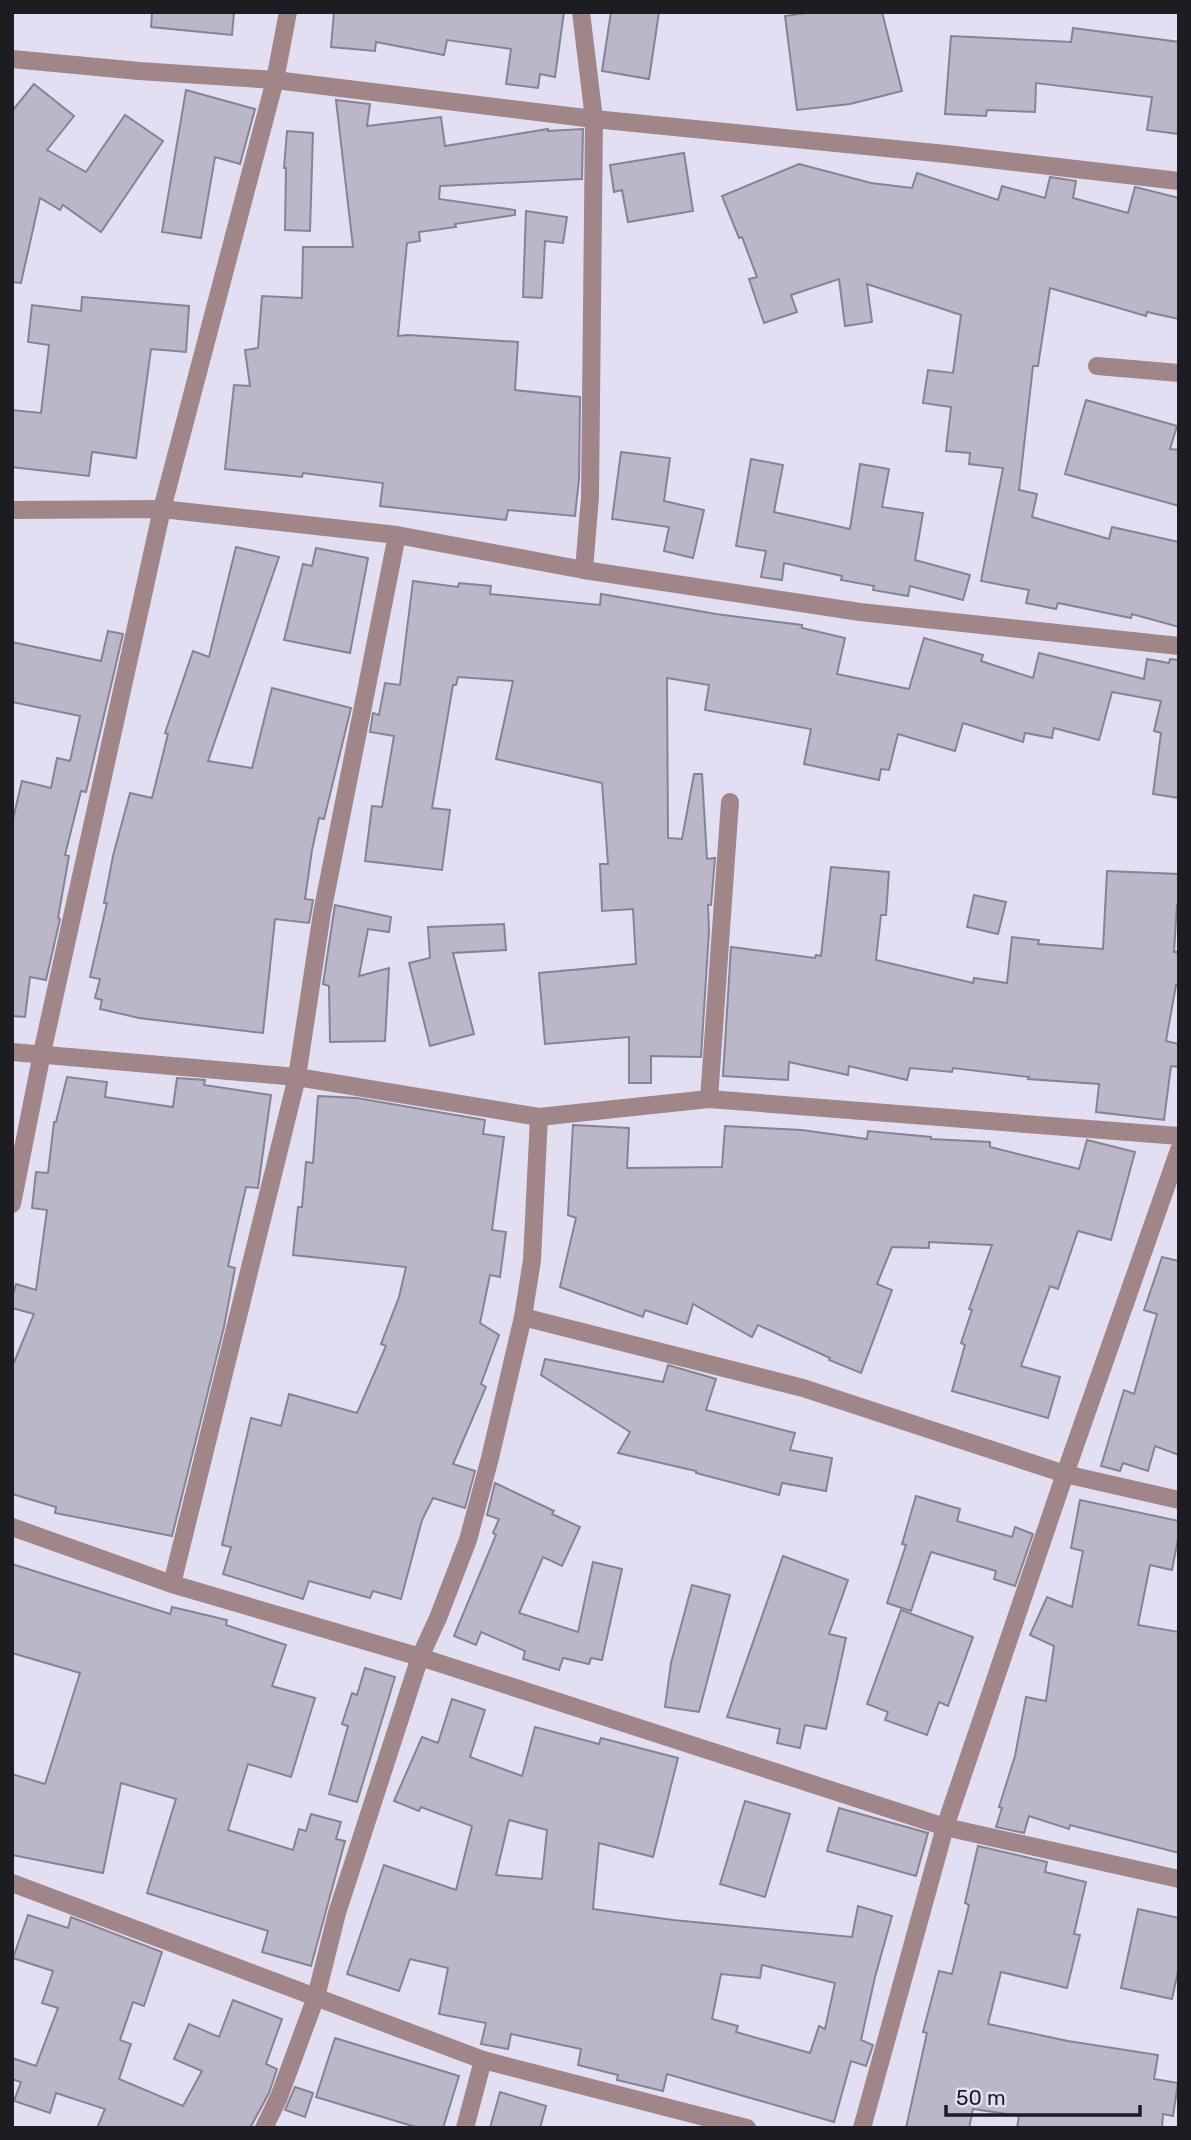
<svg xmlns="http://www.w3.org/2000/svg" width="1191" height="2140" font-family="Rubik,sans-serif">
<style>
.building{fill:#bab7c9;stroke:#868394;stroke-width:2;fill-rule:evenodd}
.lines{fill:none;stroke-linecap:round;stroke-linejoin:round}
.minor{stroke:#a08689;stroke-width:18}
.tertiary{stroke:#a08689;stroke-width:18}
</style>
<rect width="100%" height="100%" fill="#e3dff2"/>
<!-- building -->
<g class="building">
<path d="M152 12H234L232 35 151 27Z"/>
<path d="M334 12H564L555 77 540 74 538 88 506 84 511 49 447 40 444 55 376 42 375 51 331 47Z"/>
<path d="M611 12H659L649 79 602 71Z"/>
<path d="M813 12H882L902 91 850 104 797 110 785 16Z"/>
<path d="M1073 28 1179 42V134L1147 130 1152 97 1036 83 1035 112 987 110 986 116 945 114 951 36 1071 42Z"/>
<path d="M34 84 74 116 47 150 86 172 125 115 163 141 101 232 63 205 60 210 40 198 21 283 12 282V111Z"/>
<path d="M186 90 255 109 240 164 215 157 201 238 162 232Z"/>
<path d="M336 100 370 104 367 126 441 117 445 146 548 129V131L583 129 582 179 440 186 439 199 515 210V215L455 224 456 227 419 232 420 241 407 243 398 336 408 335 518 342 515 390 580 397 579 479 575 516 508 510 506 520 380 506 383 483 303 473 302 477 225 469 234 385 250 386 245 350 258 348 262 296 302 298 303 247H353Z"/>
<path d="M287 131 313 133 310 231 285 230 286 168H284Z"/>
<path d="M684 153 693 211 628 222 622 190 614 192 610 165Z"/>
<path d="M799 164 871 183 912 188 917 173 998 200 1002 186 1045 198 1050 177 1076 181 1073 198 1128 213 1135 187 1179 198V319L1147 312 1146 316 1050 288 1038 366H1033L1019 490 1037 494 1032 517 1109 539 1112 527 1179 542V627L1132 614 1131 618 1058 603 1056 609 1026 603 1029 590 981 581 1003 468 969 464 970 453 946 451 951 407 923 403 928 370 953 373 961 315 867 284 872 322 845 326 839 279 791 295 797 312 764 323 749 279 757 277 742 237 739 238 722 196Z"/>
<path d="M526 211 567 217 563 243 545 241 542 298 523 297Z"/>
<path d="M82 297 189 306 186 352 151 349 136 458 92 452 89 476 12 467V410L41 413 49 345 28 342 32 305 81 311Z"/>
<path d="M1086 400 1177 426 1170 449 1179 450V506L1065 474Z"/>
<path d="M621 452 670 458 664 501 704 510 693 558 664 551 669 527 612 519Z"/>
<path d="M751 459 783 465 774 512 850 529 860 464 889 469 882 507 923 513 915 560 970 575 963 600 910 586 908 596 873 590 874 586 841 580 842 576 784 563 782 580 761 577 766 551 736 546Z"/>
<path d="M236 547 279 557 208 761 252 768 272 688 351 708 324 819 319 818 312 850 305 899 313 900 309 923 275 919 263 1033 139 1018 100 1009 102 1000 95 998 100 979 90 977 107 903H104L113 856 130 793 152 798 168 734 165 733 193 651 209 657Z"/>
<path d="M316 548 368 558 350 653 284 640 303 564 312 566Z"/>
<path d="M413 581 458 587 459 583 491 586 490 594 600 605 601 594 716 614 802 625V628L845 638 837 674 909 689 924 638 983 655 981 661 1033 678 1039 653 1144 679 1147 659 1169 663 1170 659 1179 660V798L1153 794 1161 733 1154 731 1161 701 1112 692 1099 740 1054 728 1052 738 1025 733 1023 742 963 723 955 751 898 734 889 770 881 769 879 780 804 764 811 729 705 710 709 685 667 678 668 838 682 839 694 774H702L707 859 715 858 711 905H708L709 931 701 1057 651 1056V1083H629V1037L545 1044 539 973 636 964 633 909 602 911 600 864H608L602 783 496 759 513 681 458 677 456 685H453L432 808 450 810 442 870 365 861 372 806 382 807 394 736 370 732 373 713 379 715 385 683 400 685Z"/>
<path d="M108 631 123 634 86 792 81 791 65 855 69 856 58 918 60 919 46 980 30 977 25 1017 12 1016V823L22 781 51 788 57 758 70 761 80 716 12 702V642L101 661Z"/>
<path d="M831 867 889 872 886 915H881L876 960 973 983 974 978 1007 983 1012 937 1039 940 1038 944 1103 949 1107 871 1179 874V905H1177L1174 952H1179V986L1176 985 1166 1041 1179 1044V1067L1171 1066 1164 1120 1096 1112 1099 1084 1028 1079 1029 1077 953 1068 952 1072 910 1068 907 1080 849 1066 848 1075 789 1062 788 1080 723 1076 731 947 815 958 816 955 821 956Z"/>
<path d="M974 895 1006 902 998 934 967 927Z"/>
<path d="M335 905 391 917 389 932 368 929 359 976 389 968 385 1041 330 1042 329 986 323 984Z"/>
<path d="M504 924 506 950 453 953 474 1034 430 1046 409 963 430 958 428 927Z"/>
<path d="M67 1077 107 1082 105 1097 173 1107 177 1078 205 1080 204 1085 271 1095 258 1188 246 1187 228 1266 235 1268 224 1327 172 1536 55 1513 56 1507 12 1494V1367L34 1314 12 1308V1298L16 1284 36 1290 47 1210 32 1208 36 1172 48 1173 54 1122H56Z"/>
<path d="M318 1096 357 1098 485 1120 483 1134 504 1137 492 1230 506 1232 500 1277 490 1275 480 1323 499 1335 481 1384 486 1387 453 1464 475 1471 465 1508 433 1498 422 1520 401 1599 373 1591 370 1598 309 1581 303 1599 223 1574 231 1547 222 1545 251 1418 281 1426 289 1394 357 1413 386 1346 381 1344 399 1297 406 1267 293 1255 298 1207H302L306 1162 313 1163Z"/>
<path d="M573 1125 629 1128 627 1168 722 1167 725 1126 802 1130 867 1139 868 1131 931 1137V1139L990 1142V1147L1079 1169 1087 1140 1135 1152 1111 1240 1078 1231 1058 1289 1050 1286 1021 1366 1060 1377 1048 1418 952 1391 965 1345 961 1343 972 1310 969 1309 992 1245 929 1242V1248L892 1247 877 1284 892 1290 861 1373 829 1360 830 1358 758 1325 752 1337 693 1304 687 1324 645 1310 643 1317 560 1287 576 1218 568 1215Z"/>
<path d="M1162 1257 1179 1261V1455L1155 1446 1148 1471 1123 1463 1120 1471 1101 1466 1124 1390 1134 1394 1157 1314 1144 1310Z"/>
<path d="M545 1359 663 1382 668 1365 716 1379 706 1410 795 1433 790 1450 832 1458 826 1491 782 1483 779 1495 696 1473V1471L618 1453 630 1432 541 1375Z"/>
<path d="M495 1483 554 1511 552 1514 580 1527 562 1566 543 1557 519 1613 578 1632 593 1562 622 1569 602 1660 591 1658 589 1664 563 1658 559 1670 523 1659 525 1651 481 1632 476 1645 454 1636 496 1535 493 1533 499 1519 487 1515Z"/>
<path d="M916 1496 960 1509 957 1521 1012 1537 1015 1527 1033 1534 1015 1586 994 1579 996 1571 931 1552 911 1611 887 1603 906 1545 902 1544Z"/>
<path d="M1080 1500 1179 1521V1534L1172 1570 1150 1565 1138 1625 1179 1632V1853L1070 1825 1069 1829 1029 1816 1024 1833 996 1827 1002 1808 999 1807 1015 1756 1026 1697 1046 1701 1054 1646 1030 1635 1047 1597 1072 1607 1083 1551 1071 1548Z"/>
<path d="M783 1556 848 1580 829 1634 846 1638 826 1729 805 1725 800 1748 777 1743 780 1729 727 1717Z"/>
<path d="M12 1564 170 1614 172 1607 227 1620 226 1625 286 1645 272 1686 315 1698 291 1777 248 1764 228 1830 293 1850 299 1829 306 1831 311 1814 341 1822 336 1839 345 1841 311 1966 262 1952 268 1931 147 1893 176 1799 121 1783 103 1873 12 1855V1774L45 1784 80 1673 12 1653Z"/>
<path d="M692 1585 730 1595 699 1712 665 1707 671 1663Z"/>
<path d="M901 1610 973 1637 948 1706 939 1702 927 1735 885 1720 888 1712 867 1704Z"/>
<path d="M365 1668 395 1677 357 1802 329 1794 348 1726 342 1724 352 1693 357 1695Z"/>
<path d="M452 1699 485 1710 470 1757 522 1776 535 1727 599 1744 601 1738 678 1758 653 1857 599 1843 593 1909 673 1920 852 1937 858 1906 892 1916 875 1977 861 2040 873 2045 866 2066 851 2061 834 2122 667 2074 663 2091 617 2080 618 2075 578 2065 581 2049 511 2034 508 2049 481 2044 486 2023 439 2014 448 1968 410 1959 399 1991 347 1974 384 1865 456 1890 472 1826 421 1807 419 1811 394 1801 422 1737 438 1743ZM509 1820 547 1830 542 1879 496 1875ZM762 1965 835 1983 825 2029 819 2026 810 2053 736 2032 738 2026 712 2019 721 1974 760 1978Z"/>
<path d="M745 1801 790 1814 765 1897 720 1884Z"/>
<path d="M839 1808 928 1833 916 1876 827 1851Z"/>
<path d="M978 1846 1047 1862 1045 1872 1086 1882 1074 1934 1080 1935 1067 1988 1001 1972 988 2024 1068 2041 1158 2055 1154 2079 1178 2083 1173 2116 1163 2114 1162 2128H1017L1019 2116 973 2109 969 2128H906L927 2033 923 2032 939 1971 952 1974 969 1905 965 1903Z"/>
<path d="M1138 1909 1179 1918V1967L1172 1999 1121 1988Z"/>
<path d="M28 1915 68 1928 71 1917 162 1952 144 2006 133 2002 120 2040 131 2044 119 2079 183 2106 202 2071 174 2059 189 2024 219 2037 233 2000 282 2019 266 2064 277 2069 269 2093 250 2128H97L105 2109 56 2093 50 2113 14 2101 21 2082 12 2079V2058L36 2066 58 2008 42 2003 53 1971 13 1958Z"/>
<path d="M335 2038 459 2076 443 2128H419L316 2097Z"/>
<path d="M295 2087 313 2093 305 2117 285 2110Z"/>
<path d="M500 2092 546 2106 540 2128H490Z"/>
</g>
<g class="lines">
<!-- minor -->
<g class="minor">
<path d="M581 12 594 119 590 497 584 570"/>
<path d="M12 59 139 71 275 80 594 119 946 154 1179 181"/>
<path d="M1097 366 1179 373"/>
<path d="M12 1052 297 1077 539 1117 709 1099 1179 1136"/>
<path d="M709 1099 730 802"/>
<path d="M12 1204 42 1053 162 509 275 80 288 12"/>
<path d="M523 1317 803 1388 1065 1474 1179 1500"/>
<path d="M12 1527 172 1584 420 1657 945 1827 1179 1879"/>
<path d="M172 1584 297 1077 322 913 397 535"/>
<path d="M12 1883 483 2060 747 2128"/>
<path d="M264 2128 279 2097 316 1997 337 1913 420 1657 438 1618 468 1540 490 1458 523 1317 532 1260 539 1117"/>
<path d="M465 2128 483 2060"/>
<path d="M862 2128 945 1827 1065 1474 1179 1150"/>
</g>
<!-- tertiary -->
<path class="tertiary" d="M12 510 162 509 397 535 584 570 860 612 1179 646"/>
</g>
<!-- border -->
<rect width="1191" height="2140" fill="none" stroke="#1d1c23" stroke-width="28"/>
<!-- scale -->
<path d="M946 2105v10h194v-10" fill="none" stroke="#1d1c23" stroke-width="3.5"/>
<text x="956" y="2105" font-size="21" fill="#1d1c23" stroke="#e3dff2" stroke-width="5" paint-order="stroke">50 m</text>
</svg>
